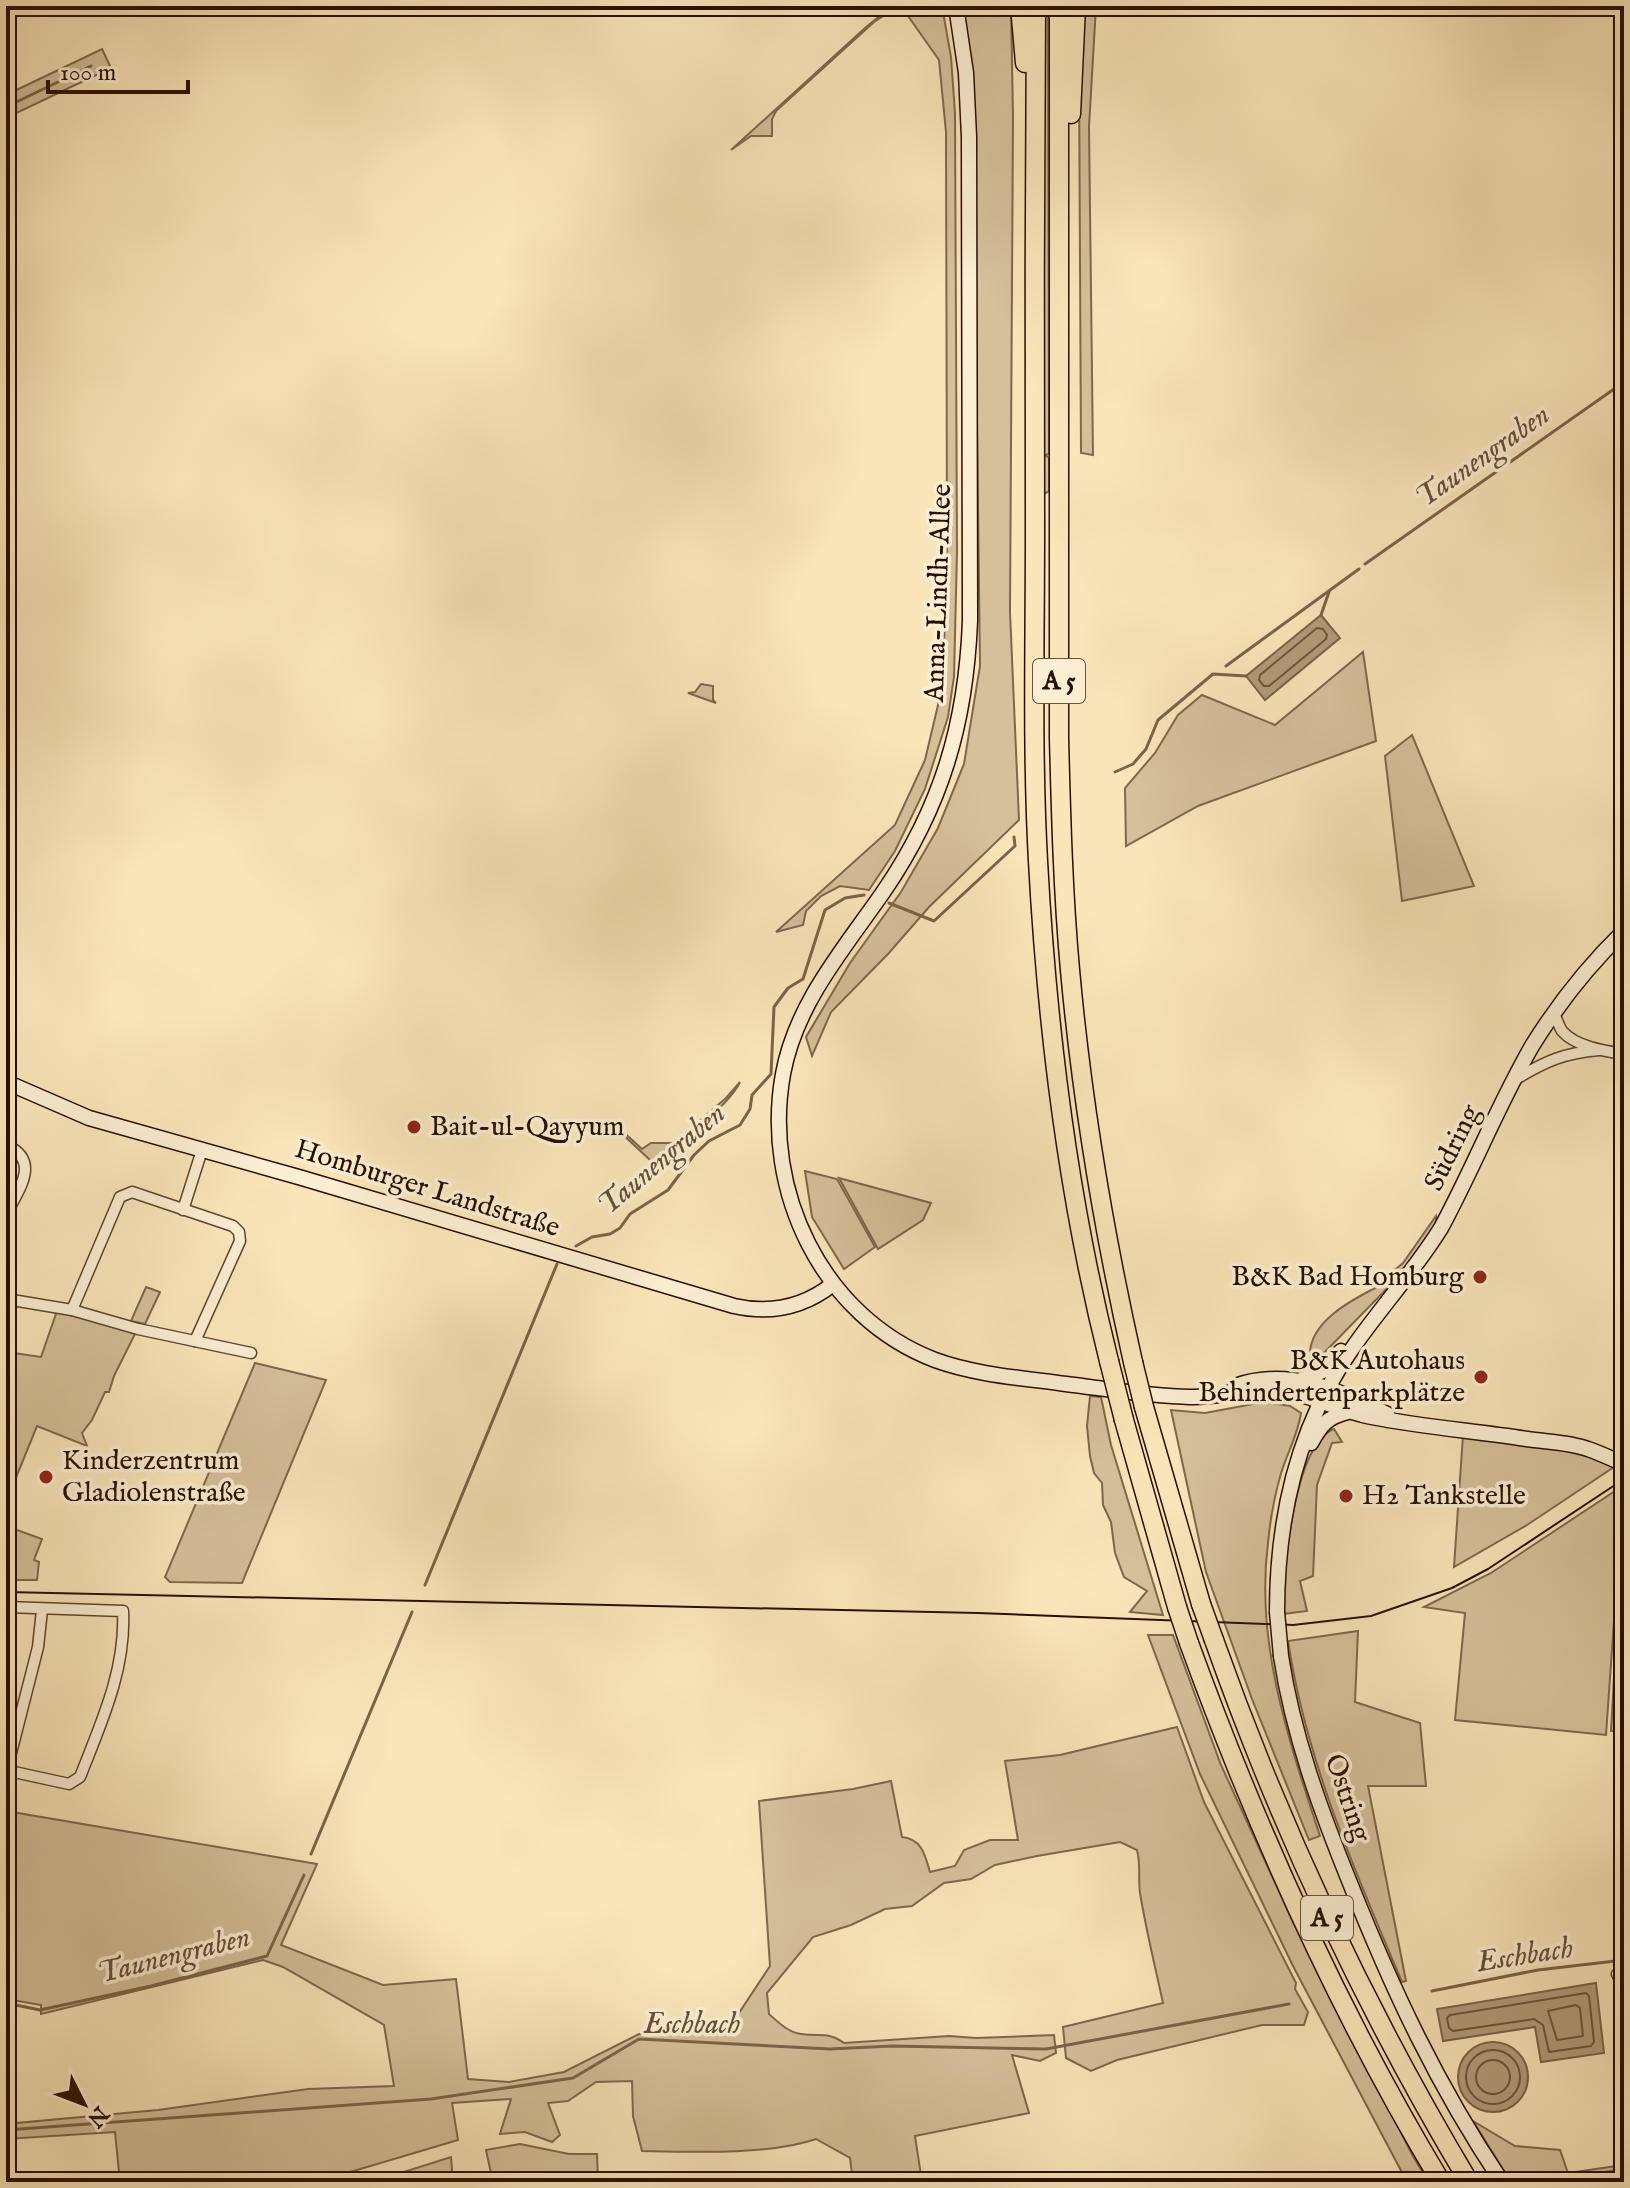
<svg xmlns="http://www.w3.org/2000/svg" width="1630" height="2188" font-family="'IM FELL English',serif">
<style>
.green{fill:#d5c09a;stroke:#7e674d;stroke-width:2}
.water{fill:#b29c7a;stroke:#7b6349;stroke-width:2}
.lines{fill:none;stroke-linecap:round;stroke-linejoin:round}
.shore{stroke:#6d553d;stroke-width:2}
.stream{stroke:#7b6349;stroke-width:3}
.street-casing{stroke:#5c442e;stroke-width:13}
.secondary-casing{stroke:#280e00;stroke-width:17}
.highway-casing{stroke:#280e00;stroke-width:21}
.street{stroke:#fbeed2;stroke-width:10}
.secondary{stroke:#fbeed2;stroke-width:14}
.highway{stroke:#f9e5b9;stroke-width:18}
.tram{stroke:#280e00;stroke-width:2}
.secondary-bridge-casing{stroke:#280e00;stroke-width:17;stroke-linecap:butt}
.highway-bridge-casing{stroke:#280e00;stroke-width:21;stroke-linecap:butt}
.secondary-bridge{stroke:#fbeed2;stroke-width:14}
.highway-bridge{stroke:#f9e5b9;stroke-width:18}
.poi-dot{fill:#8f2418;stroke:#fbeed2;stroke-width:3}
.labels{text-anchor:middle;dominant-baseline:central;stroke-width:7;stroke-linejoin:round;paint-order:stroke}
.shield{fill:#fbeed2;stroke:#67513f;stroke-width:2}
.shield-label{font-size:26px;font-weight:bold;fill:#280e00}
.street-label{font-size:28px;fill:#280e00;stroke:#fbeed2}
.poi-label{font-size:28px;fill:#280e00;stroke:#fbeed2;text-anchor:start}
.water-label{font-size:30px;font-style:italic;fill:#664e37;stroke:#fbeed2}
</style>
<rect width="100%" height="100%" fill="#f9e5b9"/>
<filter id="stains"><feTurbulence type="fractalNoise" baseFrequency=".0025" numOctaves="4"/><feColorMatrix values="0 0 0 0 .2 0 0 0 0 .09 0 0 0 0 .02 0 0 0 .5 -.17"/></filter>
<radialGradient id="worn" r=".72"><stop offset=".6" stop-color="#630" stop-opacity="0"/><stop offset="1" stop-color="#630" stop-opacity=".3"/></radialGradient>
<!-- green -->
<g class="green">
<path d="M901 6H942L951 57 955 113 957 552 954 677 948 717 925 789 895 851 869 890 840 886 821 896 806 911 803 925 776 932 895 825 925 760 943 684 947 541 946 132 939 60Z"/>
<path d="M961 6H1011L1013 117 1010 612 1019 820 929 907 888 954 831 1012 812 1056 806 1037 850 963 901 892 938 828 964 764 980 666 973 101Z"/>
<path d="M1044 6H1048L1049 454 1045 455 1049 458V491L1044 494Z"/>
<path d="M1084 6H1096L1089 127 1093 455 1081 453 1079 70Z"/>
<path d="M888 13 874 22 776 111 772 119V136H751L731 150 865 28 881 15Z"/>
<path d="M102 49 111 68 6 118V95Z"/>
<path d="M1363 652 1376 741 1198 806 1126 846 1125 788 1155 753 1178 715 1202 695 1275 725Z"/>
<path d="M701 684 713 686V700L716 703 688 693 695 692Z"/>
<path d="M1412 735 1474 886 1402 901 1385 756Z"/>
<path d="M740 1082C729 1106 680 1141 659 1160H650L619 1131 620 1129 642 1149 651 1143H674L726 1098Z"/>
<path d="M805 1171 837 1179 875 1247 844 1269 812 1217Z"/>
<path d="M839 1178 931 1203 923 1220 878 1249Z"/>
<path d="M1436 1216 1437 1225 1411 1264 1319 1358H1310C1307 1322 1353 1299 1381 1285L1379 1283 1403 1263Z"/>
<path d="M146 1287 160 1292 145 1324 131 1321Z"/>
<path d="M57 1311 136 1332 114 1376 109 1392H105L92 1420 82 1433 87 1446 37 1426 6 1502V1352L41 1357Z"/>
<path d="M255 1363 326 1380 242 1583 170 1582 165 1577Z"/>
<path d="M1090 1396 1101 1397 1111 1445 1163 1615 1130 1612 1147 1591 1124 1577 1115 1553 1111 1522 1103 1505 1102 1483 1094 1473 1090 1456 1087 1426Z"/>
<path d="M1264 1402 1290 1406 1301 1413C1298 1435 1286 1455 1280 1477 1274 1498 1270 1522 1268 1543 1255 1643 1289 1741 1320 1836L1309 1840 1252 1699 1206 1572 1171 1410 1205 1413Z"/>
<path d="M1334 1429 1342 1442 1332 1443 1317 1485 1313 1576 1300 1581 1307 1611 1283 1614C1283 1574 1293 1445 1334 1429Z"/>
<path d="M1463 1435 1577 1452 1614 1467 1527 1525 1454 1567Z"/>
<path d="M1624 1485V1620L1614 1621 1606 1735 1455 1720 1465 1613 1424 1607 1491 1573Z"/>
<path d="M6 1526 42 1539 34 1560 39 1562 37 1580H6Z"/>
<path d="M1617 1622H1624V1730L1611 1731Z"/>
<path d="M1358 1631 1355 1702 1420 1723 1426 1786H1368L1406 1981 1402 1982C1355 1871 1306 1761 1288 1641Z"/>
<path d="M1148 1635H1173L1221 1765 1294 1924 1414 2158 1429 2182H1407L1294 1968 1200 1774Z"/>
<path d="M1177 1727 1204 1802 1296 1983 1295 1989 1308 2012 1304 2025H1262L1117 2060 1091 2071 1066 2058 1063 2027 1163 2003C1155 1966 1146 1930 1140 1893 1138 1878 1141 1865 1137 1850L1120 1842 1037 1856 995 1865 971 1879 944 1883 912 1906 885 1909 851 1925 813 1937 767 1993 769 2014C779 2023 788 2032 801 2034 820 2037 827 2031 844 2043L949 2036 976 2038 1054 2035 1056 2053 1040 2061 1012 2055 1029 2113 915 2136 922 2182H853L850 2158 816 2139C771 2155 690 2152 642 2151L633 2116 632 2081 596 2082 568 2101 548 2103 560 2135 552 2142 525 2132 500 2134 511 2099 452 2103 458 2140 340 2175 339 2182H120L115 2132 6 2139V2124L158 2110 308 2089 394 2086 384 2025 283 1967 263 1960 41 2014V2005L6 1999V1811L317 1864 281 1945 383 1985 456 1979 468 2079 509 2082 564 2072 639 2034 727 2031 770 1966 759 1801 853 1789 891 1781 902 1837C922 1839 925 1855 930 1872L955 1866 964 1850 990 1840H1018L1005 1761 1060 1755Z"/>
<path d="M1473 2121 1515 2146 1560 2150 1568 2173 1624 2165V2169L1536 2182H1511Z"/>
<path d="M520 2144 569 2154H597L598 2182H493L486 2150Z"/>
<path d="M451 2157 453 2182H372Z"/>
</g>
<!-- water -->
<g class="water">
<path d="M1321 615 1340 638 1265 700 1246 676Z"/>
<path d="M1596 1983 1604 2053 1541 2062 1535 2027 1443 2041 1437 2009Z"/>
<circle cx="1493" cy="2077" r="35"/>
</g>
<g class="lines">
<!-- shore -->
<g class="shore">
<path d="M1317 628 1323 629 1327 635 1326 639 1269 686H1264L1259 680 1260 675Z"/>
<path d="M1586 1993 1589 1996 1594 2042 1591 2046 1549 2052 1543 2025 1534 2019 1453 2031 1449 2028 1447 2018 1450 2015Z"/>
<path d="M1576 2005 1580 2008 1583 2036 1557 2040 1548 2011Z"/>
<circle cx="1493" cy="2077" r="27"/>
<circle cx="1493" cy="2077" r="17"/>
</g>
<!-- stream -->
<g class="stream">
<path d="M6 107 91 66"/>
<path d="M1365 564 1624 382"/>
<path d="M1321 615 1329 592"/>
<path d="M1226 666 1359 569"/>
<path d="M1115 772 1133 764 1146 749 1158 720 1213 674 1246 676"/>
<path d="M889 903 934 921 1015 846 1014 837"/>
<path d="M576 1246 592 1237 610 1234 620 1228 630 1214 668 1190 694 1155 709 1141 740 1125 750 1109 752 1095 771 1074 774 1007 788 988 803 979 825 910 845 898 864 895"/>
<path d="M425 1585 557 1264"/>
<path d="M311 1854 412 1612"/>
<path d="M1432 1991 1538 1970 1624 1960"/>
<path d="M6 2003 40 2010 151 1986 267 1956 304 1875"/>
<path d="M6 2130 431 2099 573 2078 639 2039 830 2049 892 2046 1046 2049 1289 2004"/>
</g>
<!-- street casing -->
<g class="street-casing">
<g id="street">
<path d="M1554 1013C1556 1018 1559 1026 1562 1031 1576 1047 1605 1051 1624 1054"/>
<path d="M1516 1079C1546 1061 1564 1053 1599 1050"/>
<path d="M6 1145C42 1161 18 1190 6 1215"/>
<path d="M183 1210 202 1150"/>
<path d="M6 1299 72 1310 138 1329 251 1353"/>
<path d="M72 1310 120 1197 132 1192 233 1226 239 1232 240 1241 195 1341"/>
<path d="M6 1607 123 1611C126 1670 101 1723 80 1777L69 1784 14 1772 8 1765 38 1647 42 1610"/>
<path d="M1617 1974 1624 1986"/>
<path d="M301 2182H337"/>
</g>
</g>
<!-- secondary casing -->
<g class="secondary-casing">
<g id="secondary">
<path d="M956 6 966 73 969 137 970 621C966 723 942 806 884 891 844 949 796 1003 783 1074 762 1190 822 1317 935 1360 976 1375 1023 1378 1066 1384 1107 1389 1148 1396 1190 1397 1218 1398 1247 1388 1275 1390 1309 1393 1339 1411 1372 1417 1423 1427 1475 1431 1527 1439 1547 1442 1569 1442 1588 1449 1600 1453 1612 1459 1624 1464"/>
<path d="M6 1082 89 1118 302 1178 734 1306C770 1314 804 1307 833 1284"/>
<path d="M1301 1380 1325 1370 1341 1351"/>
<path d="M1235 1386C1288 1367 1339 1390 1387 1414"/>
<path d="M1311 1443C1321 1425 1327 1417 1348 1412"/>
<path d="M1277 1612C1277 1517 1298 1424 1354 1346 1382 1306 1415 1270 1441 1228 1473 1169 1498 1105 1532 1046 1558 1004 1589 965 1624 931"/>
<path d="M1281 1656C1293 1735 1320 1809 1350 1883 1393 1991 1437 2085 1502 2182"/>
</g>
</g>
<!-- highway casing -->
<g class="highway-casing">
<g id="highway">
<path d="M1020 6 1025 63"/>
<path d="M1036 6C1034 182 1035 357 1035 533 1035 642 1032 752 1038 861 1047 1029 1068 1198 1109 1361"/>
<path d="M1059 6V738C1061 816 1063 893 1070 970 1082 1102 1104 1233 1133 1362"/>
<path d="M1071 114 1076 6"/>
<path d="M1144 1407 1201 1604"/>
<path d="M1124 1420 1177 1607"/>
<path d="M1214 1640C1281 1829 1366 2010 1469 2182"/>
<path d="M1189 1643C1257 1830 1338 2011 1441 2182"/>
</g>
</g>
<!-- street -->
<use href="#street" class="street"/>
<!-- secondary -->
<use href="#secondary" class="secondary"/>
<!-- highway -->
<use href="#highway" class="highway"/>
<!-- tram -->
<path class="tram" d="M6 1592 978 1613 1293 1625 1371 1616 1452 1588 1488 1569 1624 1479"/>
<!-- secondary-bridge casing -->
<g class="secondary-bridge-casing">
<path id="secondary-bridge" d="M1277 1612 1281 1656"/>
</g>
<!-- highway-bridge casing -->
<g class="highway-bridge-casing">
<g id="highway-bridge">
<path d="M1109 1361 1124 1420"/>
<path d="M1133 1362 1144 1407"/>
<path d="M1201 1604 1214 1640"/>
<path d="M1177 1607 1189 1643"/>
</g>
</g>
<!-- secondary-bridge -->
<use href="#secondary-bridge" class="secondary-bridge"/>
<!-- highway-bridge -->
<use href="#highway-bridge" class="highway-bridge"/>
</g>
<!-- markers -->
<g class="poi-dot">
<circle cx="414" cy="1127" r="8"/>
<circle cx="1480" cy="1277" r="8"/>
<circle cx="1481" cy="1377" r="8"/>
<circle cx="46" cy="1477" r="8"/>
<circle cx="1346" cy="1496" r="8"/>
</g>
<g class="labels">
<!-- shield labels -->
<g class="shield">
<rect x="1033" y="659" width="52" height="44" rx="6"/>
<rect x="1301" y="1896" width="52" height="44" rx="6"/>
</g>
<g class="shield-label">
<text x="1059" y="681">A 5</text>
<text x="1327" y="1918">A 5</text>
</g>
<!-- street labels -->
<g class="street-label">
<text transform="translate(939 593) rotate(-88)">Anna-Lindh-Allee</text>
<text transform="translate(1453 1148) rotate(-64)">Südring</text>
<text transform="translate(427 1189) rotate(17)">Homburger Landstraße</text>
<text transform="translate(1347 1798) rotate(71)">Ostring</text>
</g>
<!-- poi labels -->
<g class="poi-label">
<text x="430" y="1127">Bait-ul-Qayyum</text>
<text x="1464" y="1277" text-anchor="end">B&amp;K Bad Homburg</text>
<text x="1465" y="1361" text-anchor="end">B&amp;K Autohaus<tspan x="1465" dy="32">Behindertenparkplätze</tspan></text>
<text x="62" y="1461">Kinderzentrum<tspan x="62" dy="32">Gladiolenstraße</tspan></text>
<text x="1362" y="1496">H2 Tankstelle</text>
</g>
<!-- water labels -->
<g class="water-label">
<text transform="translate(1483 457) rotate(-35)">Taunengraben</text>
<text transform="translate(662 1160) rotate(-40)">Taunengraben</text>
<text transform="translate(174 1956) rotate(-14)">Taunengraben</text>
<text transform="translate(1525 1956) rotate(-9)">Eschbach</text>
<text x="692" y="2025">Eschbach</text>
</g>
</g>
<!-- margin -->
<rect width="1630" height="2188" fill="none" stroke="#f9e5b9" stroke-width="32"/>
<rect x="8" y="8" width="1614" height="2172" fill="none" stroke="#280e00" stroke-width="4"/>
<rect x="16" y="16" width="1598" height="2156" fill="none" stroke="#280e00" stroke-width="2"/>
<!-- north arrow -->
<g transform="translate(84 2104) rotate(132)" stroke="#fbeed2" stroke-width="6" paint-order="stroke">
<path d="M0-6L14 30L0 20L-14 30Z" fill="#280e00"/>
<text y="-12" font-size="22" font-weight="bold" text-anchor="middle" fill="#280e00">N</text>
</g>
<!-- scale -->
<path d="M48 80v12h140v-12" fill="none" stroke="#280e00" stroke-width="4"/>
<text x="60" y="80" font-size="24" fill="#280e00" stroke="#fbeed2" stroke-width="6" paint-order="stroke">100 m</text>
<rect width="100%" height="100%" filter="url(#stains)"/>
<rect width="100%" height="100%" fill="url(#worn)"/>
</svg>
